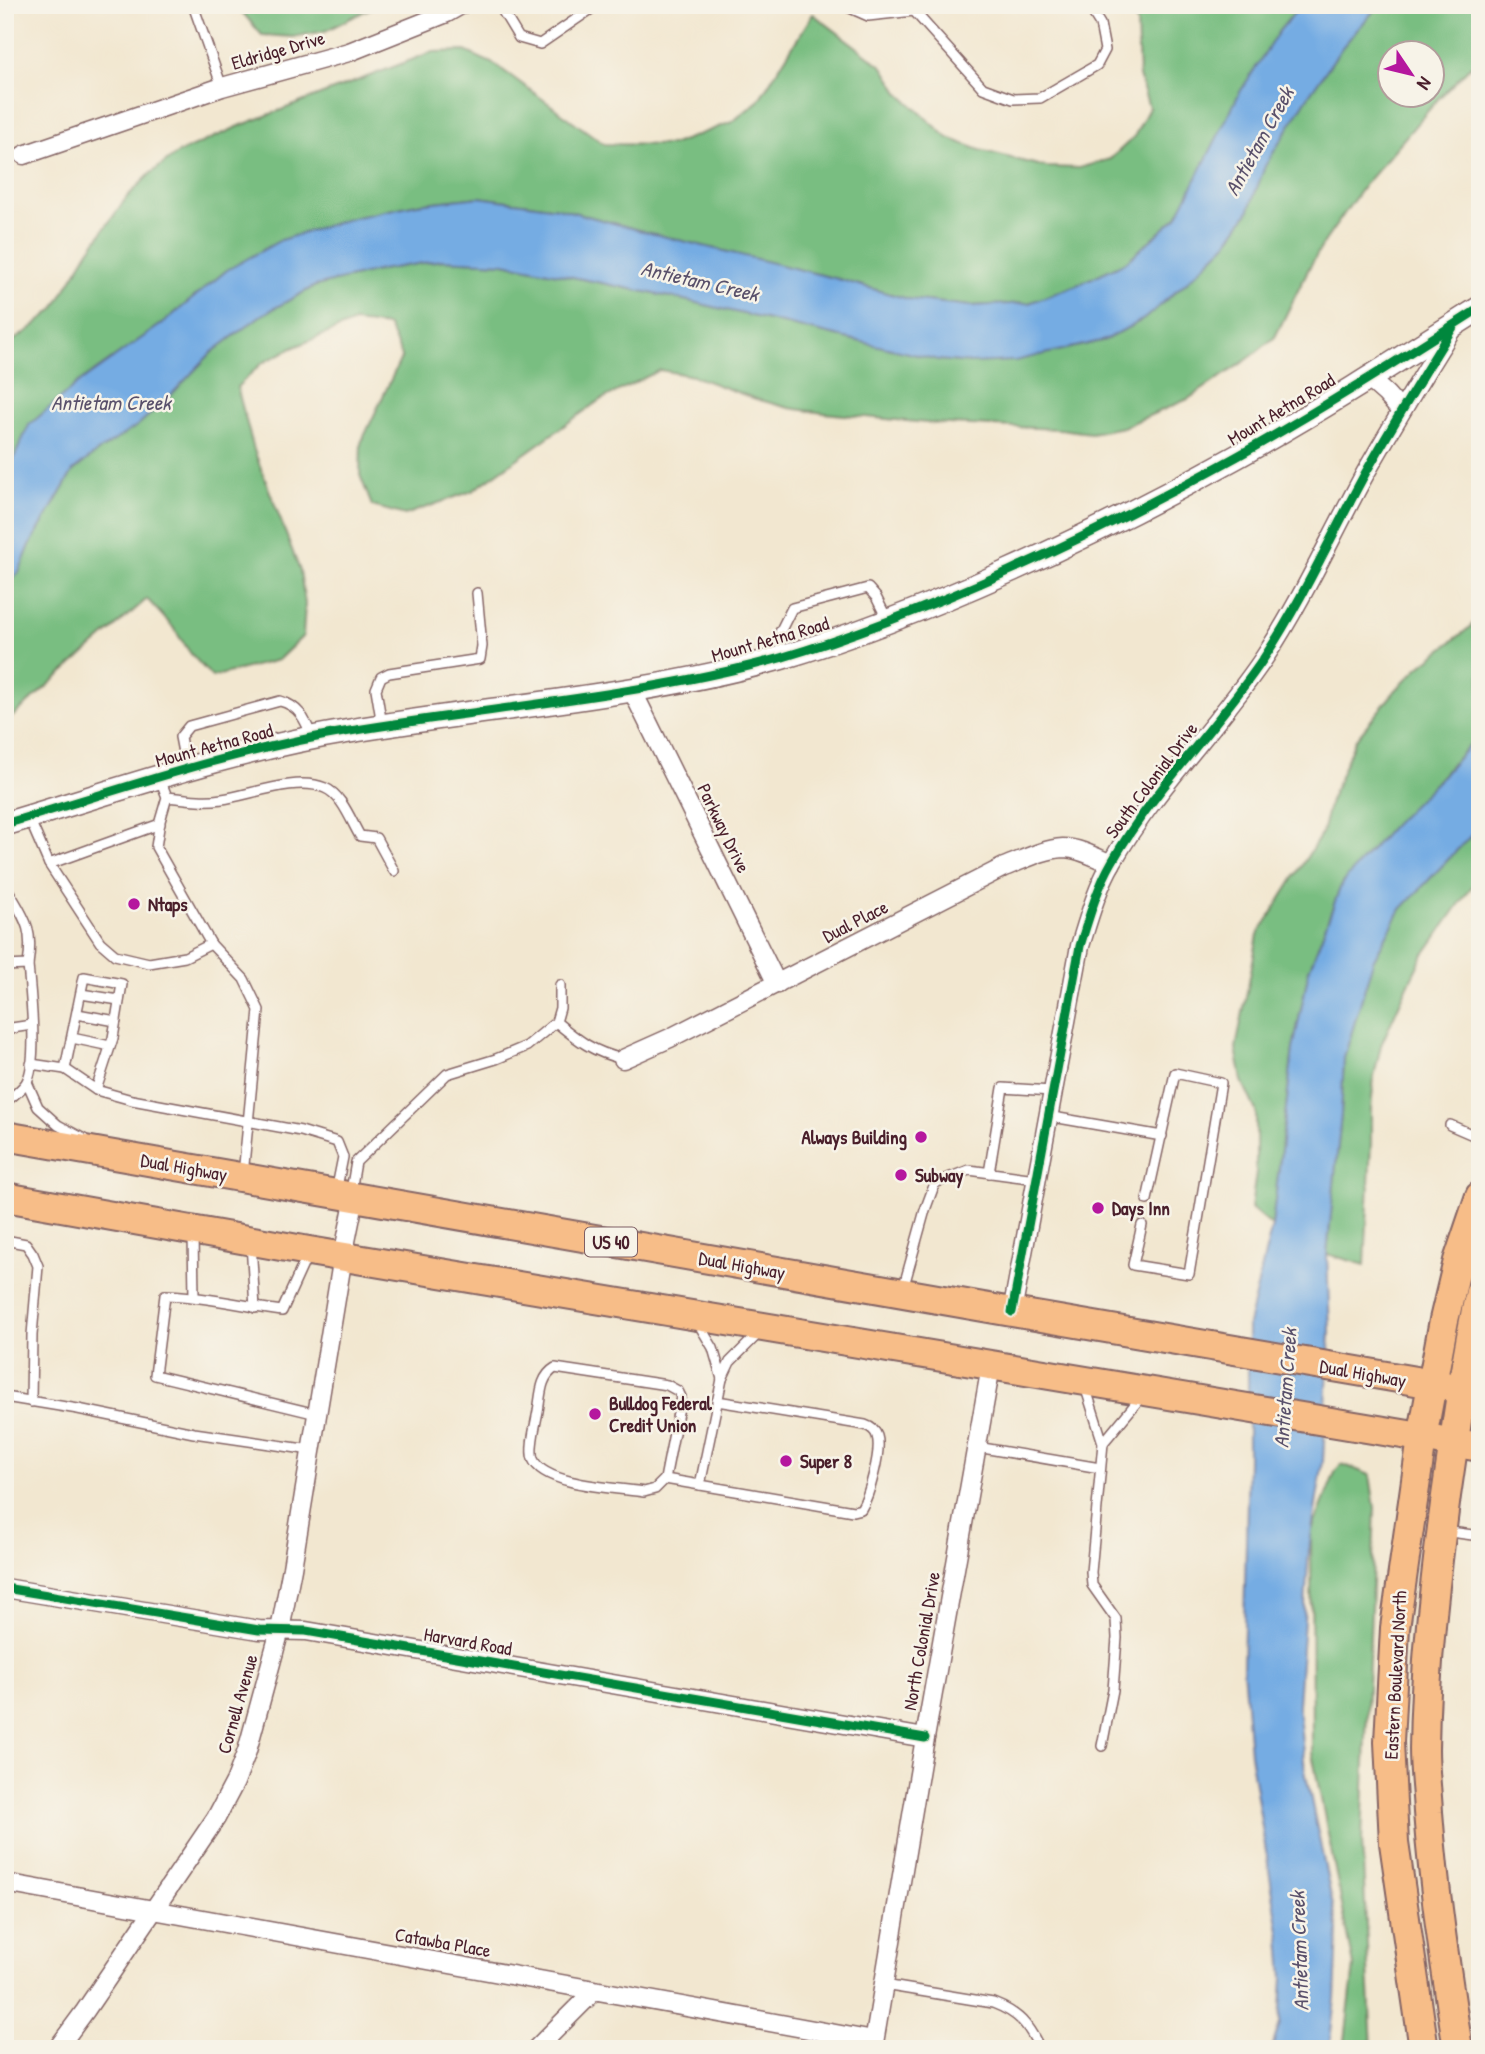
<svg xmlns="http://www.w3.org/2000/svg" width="1485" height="2054" font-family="'Patrick Hand',sans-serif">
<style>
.forest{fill:#79be81;stroke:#626e56;stroke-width:2;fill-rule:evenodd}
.water{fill:#74ace3;stroke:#5f6687;stroke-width:2}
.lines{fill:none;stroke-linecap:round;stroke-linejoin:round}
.service-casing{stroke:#856565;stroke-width:12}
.minor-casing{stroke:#856565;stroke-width:21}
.tertiary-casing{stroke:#856565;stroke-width:26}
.primary-casing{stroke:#856565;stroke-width:32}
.service{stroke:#fff;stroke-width:9}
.minor{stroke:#fff;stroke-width:18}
.tertiary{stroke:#fff;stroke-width:23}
.primary{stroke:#f7bd88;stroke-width:28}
.cycleway-casing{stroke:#f7f3e8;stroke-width:13}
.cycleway{stroke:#00873e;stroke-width:9}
.poi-dot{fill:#b5179e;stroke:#f7f3e8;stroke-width:2.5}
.labels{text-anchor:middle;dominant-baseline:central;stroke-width:5;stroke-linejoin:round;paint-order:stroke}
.shield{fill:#f7f3e8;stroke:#7e5f64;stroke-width:2}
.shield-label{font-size:18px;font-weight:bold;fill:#4a1f2b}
.street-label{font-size:19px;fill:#4a1f2b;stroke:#f7f3e8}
.poi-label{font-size:19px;font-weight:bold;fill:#4a1f2b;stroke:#f7f3e8;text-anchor:start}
.water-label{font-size:21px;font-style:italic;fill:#59506b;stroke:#f7f3e8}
</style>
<rect width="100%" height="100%" fill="#f7f3e8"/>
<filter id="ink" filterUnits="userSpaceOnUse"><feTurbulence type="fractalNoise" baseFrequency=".0143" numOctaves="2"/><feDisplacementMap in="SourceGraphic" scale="14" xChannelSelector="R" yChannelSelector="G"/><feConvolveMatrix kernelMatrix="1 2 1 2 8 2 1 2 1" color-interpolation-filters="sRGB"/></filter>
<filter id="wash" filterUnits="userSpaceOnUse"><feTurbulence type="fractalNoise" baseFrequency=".00686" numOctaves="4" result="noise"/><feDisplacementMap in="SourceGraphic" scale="28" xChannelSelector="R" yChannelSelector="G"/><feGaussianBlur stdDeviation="1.57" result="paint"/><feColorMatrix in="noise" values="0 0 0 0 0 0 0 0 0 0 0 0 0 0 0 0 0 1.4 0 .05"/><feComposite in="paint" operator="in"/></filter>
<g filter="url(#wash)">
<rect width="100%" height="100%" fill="#f2e7d0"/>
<!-- forest -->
<g class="forest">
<path d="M239 5H377L325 31 293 37 262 35 241 11Z"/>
<path d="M1123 5H1301L1279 31 1177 217 1126 262 1077 285 1029 303 970 306 908 299 838 279 646 232 558 208 479 197 417 204 348 219 227 270 163 323 77 384 30 425 5 477V346L29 330 54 309 88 252 127 197 151 173 178 153 242 125 432 52 465 51 496 65 604 144 671 145 732 122 758 101 813 14 883 67 900 94 948 138 980 150 1046 167 1079 168 1110 159 1134 137 1149 108 1139 76 1137 22Z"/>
<path d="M1379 5H1480V57L1438 99 1365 184 1325 241 1309 268 1275 337 1248 359 1188 399 1123 427 1091 433 1059 429 927 423 824 413 789 408 756 399 693 376 660 370 600 400 472 491 405 515 372 506 360 475 361 443 402 356 388 326 354 322 292 348 262 363 237 387 254 450 300 571 305 604 303 636 278 660 212 677 191 654 172 626 147 599 5 723V586L19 572 30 545 73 471 97 452 138 425 170 396 211 353 260 316 315 286 381 270 441 260 504 263 680 299 939 360 972 363 1062 350 1105 340 1144 319 1189 280 1227 243 1248 212 1265 166 1307 98 1343 46ZM1390 52H1432V94H1390Z"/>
<path d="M1480 616V734L1342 883 1309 970 1293 1049 1272 1226 1251 1208 1256 1172V1111L1242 1081 1236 1048 1258 935 1322 833 1330 801 1355 740 1395 691 1418 668 1469 628Z"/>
<path d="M1480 826V875L1422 957 1408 985 1381 1045 1374 1077 1371 1110V1143L1365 1265 1327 1254 1341 1115 1344 1058 1373 961 1401 909Z"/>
<path d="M1342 1464 1370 1475 1375 1508 1362 1841 1372 2049H1344L1354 1966 1312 1753 1311 1533 1336 1470Z"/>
</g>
<!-- water -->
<g class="water">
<path d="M1301 5H1379L1343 46 1307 98 1265 166 1248 212 1227 243 1189 280 1144 319 1105 340 1015 361 972 363 938 360 680 299 504 263 441 260 381 270 315 286 260 316 211 353 170 396 138 425 97 452 73 471 30 545 19 572 5 586V477L29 425 77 384 163 323 227 270 281 240 348 219 417 204 479 197 558 208 646 232 838 279 908 299 970 306 1029 303 1077 285 1126 262 1177 217 1240 92 1279 31Z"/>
<path d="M1480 734V826L1401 909 1373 961 1344 1058 1341 1115 1327 1254 1330 1332 1323 1461 1309 1549 1298 1705 1305 1770 1338 1930 1335 1999 1329 2049H1272L1280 2023 1283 1978 1280 1937 1250 1754 1243 1668 1248 1459V1324L1272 1226 1293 1049 1309 970 1342 883 1393 825 1441 777Z"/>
</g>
</g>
<g filter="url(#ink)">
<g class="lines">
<!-- service casing -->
<g class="service-casing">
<g id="service">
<path d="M193 5 222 87"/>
<path d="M499 5 519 38 540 44 597 5"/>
<path d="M843 5 868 16 914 11"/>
<path d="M911 5 914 11 983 88 1013 99 1040 98 1097 65 1105 50 1100 24 1088 5"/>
<path d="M781 655 780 632 792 608 868 588 876 597 887 619"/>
<path d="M382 725 376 689 381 677 389 673 480 659 482 646 477 593"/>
<path d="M186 768 180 737 189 726 280 701C299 706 305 719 312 737"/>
<path d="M160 779 167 797 160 821 156 847 211 944 244 979 259 1010 243 1175"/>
<path d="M167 797C185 799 204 802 222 799 251 795 296 776 325 788 342 795 351 821 360 836L376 838 394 871"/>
<path d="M29 818 49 864 160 824"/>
<path d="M49 864 100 942 115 955 149 963 185 957 211 944"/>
<path d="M5 885C24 918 34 926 28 965"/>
<path d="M5 966 28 965C30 990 39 1062 26 1083 21 1090 12 1097 5 1102"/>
<path d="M81 994 119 1000"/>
<path d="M77 1014 116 1021"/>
<path d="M556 1022C579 1041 593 1052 623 1059"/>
<path d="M5 1029 32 1025"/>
<path d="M72 1038 110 1046"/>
<path d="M31 1064 65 1069 96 1090 132 1100 301 1131 337 1142 343 1157 336 1192"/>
<path d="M65 1069 84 977 122 984 113 1038 96 1090"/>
<path d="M27 1082 38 1107 58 1125 84 1139"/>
<path d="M1047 1116 1162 1136"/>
<path d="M1450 1125 1480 1138"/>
<path d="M989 1173 1003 1088 1052 1091"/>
<path d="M351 1191 356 1162 447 1074 496 1059 527 1046 556 1022 560 1008V985"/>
<path d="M1142 1225 1133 1265 1189 1274 1221 1083 1175 1073 1147 1200"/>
<path d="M193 1235 194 1296"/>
<path d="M5 1240 26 1244 33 1254 38 1266 32 1335 31 1402"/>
<path d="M251 1243 255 1308"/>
<path d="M307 1256 282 1311C242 1306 205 1296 165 1295L155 1375 317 1414"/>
<path d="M903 1289 925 1210 935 1183 969 1170 1036 1179"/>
<path d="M698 1323 713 1348 722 1379"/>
<path d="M555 1368 667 1385 678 1391 681 1397 665 1479 655 1489 644 1492C619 1488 544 1486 533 1459 529 1448 536 1423 538 1411 541 1395 540 1377 555 1368Z"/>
<path d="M1085 1386 1103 1443 1091 1572 1092 1585 1116 1619 1117 1638 1113 1690 1102 1746"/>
<path d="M5 1397 78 1409 194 1433 311 1450"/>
<path d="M1103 1443 1142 1396"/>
<path d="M977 1447 1100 1468"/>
<path d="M665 1479 853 1511 861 1509C869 1496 882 1451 877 1436 875 1430 871 1427 865 1425L717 1401"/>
<path d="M700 1485 722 1379 730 1362 760 1332"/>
<path d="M1443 1531 1480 1536"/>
<path d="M884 1985 993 2003C1019 2013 1028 2024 1040 2049"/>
</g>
</g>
<!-- minor casing -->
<g class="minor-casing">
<g id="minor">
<path d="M24 155 222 87 349 52 447 13 461 5"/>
<path d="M1368 378 1386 394 1401 411"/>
<path d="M632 690 777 984"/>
<path d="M623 1059 670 1038 1004 867C1023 860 1043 849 1063 848 1079 848 1097 858 1111 864"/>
<path d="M1012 1312 1080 946C1089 917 1097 888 1112 862 1154 788 1217 728 1264 658 1303 599 1332 534 1366 472 1394 423 1423 375 1453 327"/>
<path d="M5 1588 259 1630 306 1631 925 1738"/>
<path d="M5 1883 874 2041"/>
<path d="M57 2049 85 2011 216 1818 235 1782 247 1751 280 1630 292 1568 343 1256 355 1197"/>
<path d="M536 2049 594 1991"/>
<path d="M873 2049 925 1738 991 1366"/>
</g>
</g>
<!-- tertiary casing -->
<g class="tertiary-casing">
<path id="tertiary" d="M5 824C119 790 232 750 350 731 493 707 639 697 780 658 858 635 935 604 1009 571 1087 536 1162 498 1236 457 1319 411 1400 359 1480 308"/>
</g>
<!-- primary casing -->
<g class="primary-casing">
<g id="primary">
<path d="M5 1136 1012 1312 1480 1392"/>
<path d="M5 1197 309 1251 1480 1447"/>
<path d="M1424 2049 1394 1843 1389 1742 1395 1628 1422 1438 1444 1320 1458 1261 1480 1196"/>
<path d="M1458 2049C1446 1970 1434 1892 1428 1812 1427 1791 1424 1770 1424 1749 1425 1664 1435 1580 1446 1496 1456 1428 1465 1359 1480 1292"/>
</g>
</g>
<!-- service -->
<use href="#service" class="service"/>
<!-- minor -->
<use href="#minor" class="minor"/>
<!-- tertiary -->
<use href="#tertiary" class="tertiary"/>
<!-- primary -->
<use href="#primary" class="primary"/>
<!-- cycleway casing -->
<g class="cycleway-casing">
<g id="cycleway">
<path d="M5 824C119 790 232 750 350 731 493 707 639 697 780 658 858 635 935 604 1009 571 1087 536 1162 498 1236 457 1319 411 1400 359 1480 308"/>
<path d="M1012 1312 1080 946C1089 917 1097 888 1112 862 1154 788 1217 728 1264 658 1303 599 1332 534 1366 472 1394 423 1423 375 1453 327"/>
<path d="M5 1588 259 1630 306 1631 925 1738"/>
</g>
</g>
<!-- cycleway -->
<use href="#cycleway" class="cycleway"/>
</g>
</g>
<!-- markers -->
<g class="poi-dot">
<circle cx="134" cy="904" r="7"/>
<circle cx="921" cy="1137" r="7"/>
<circle cx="901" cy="1175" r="7"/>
<circle cx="1098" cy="1208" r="7"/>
<circle cx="595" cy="1414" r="7"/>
<circle cx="786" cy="1461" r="7"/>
</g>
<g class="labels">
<!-- shield labels -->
<rect class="shield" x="585" y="1227.5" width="52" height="29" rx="5"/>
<g class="shield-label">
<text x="611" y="1242">US 40</text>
</g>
<!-- street labels -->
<g class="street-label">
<text transform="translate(278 50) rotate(-16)">Eldridge Drive</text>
<text transform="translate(1281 409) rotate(-31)">Mount Aetna Road</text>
<text transform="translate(770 639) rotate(-16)">Mount Aetna Road</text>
<text transform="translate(214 745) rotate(-15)">Mount Aetna Road</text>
<text transform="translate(1151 780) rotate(-53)">South Colonial Drive</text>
<text transform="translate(724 828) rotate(64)">Parkway Drive</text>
<text transform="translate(855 921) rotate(-27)">Dual Place</text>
<text transform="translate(184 1167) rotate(10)">Dual Highway</text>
<text transform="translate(742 1265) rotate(10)">Dual Highway</text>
<text transform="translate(1363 1373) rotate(10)">Dual Highway</text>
<text transform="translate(468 1641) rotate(10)">Harvard Road</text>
<text transform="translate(921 1641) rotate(-80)">North Colonial Drive</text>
<text transform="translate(1395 1675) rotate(-87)">Eastern Boulevard North</text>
<text transform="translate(237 1704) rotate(-74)">Cornell Avenue</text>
<text transform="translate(443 1942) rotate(10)">Catawba Place</text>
</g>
<!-- poi labels -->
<g class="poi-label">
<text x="148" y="904">Ntaps</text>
<text x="907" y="1137" text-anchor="end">Always Building</text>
<text x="915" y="1175">Subway</text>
<text x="1112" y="1208">Days Inn</text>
<text x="609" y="1403">Bulldog Federal<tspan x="609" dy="22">Credit Union</tspan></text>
<text x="800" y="1461">Super 8</text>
</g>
<!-- water labels -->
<g class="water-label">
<text transform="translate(1259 141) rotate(-61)">Antietam Creek</text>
<text transform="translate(700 281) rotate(13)">Antietam Creek</text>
<text x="111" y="402">Antietam Creek</text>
<text transform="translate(1285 1388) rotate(-86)">Antietam Creek</text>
<text transform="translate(1299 1951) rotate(-92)">Antietam Creek</text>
</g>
</g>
<!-- margin -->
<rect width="1485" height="2054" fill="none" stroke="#f7f3e8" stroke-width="28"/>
<!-- north arrow -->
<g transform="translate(1411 74) rotate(125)"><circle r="33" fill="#f7f3e8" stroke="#b29e9c" stroke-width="2"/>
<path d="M0-5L12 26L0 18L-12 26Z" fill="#b5179e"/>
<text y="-10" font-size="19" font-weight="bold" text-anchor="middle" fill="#4a1f2b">N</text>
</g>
</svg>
